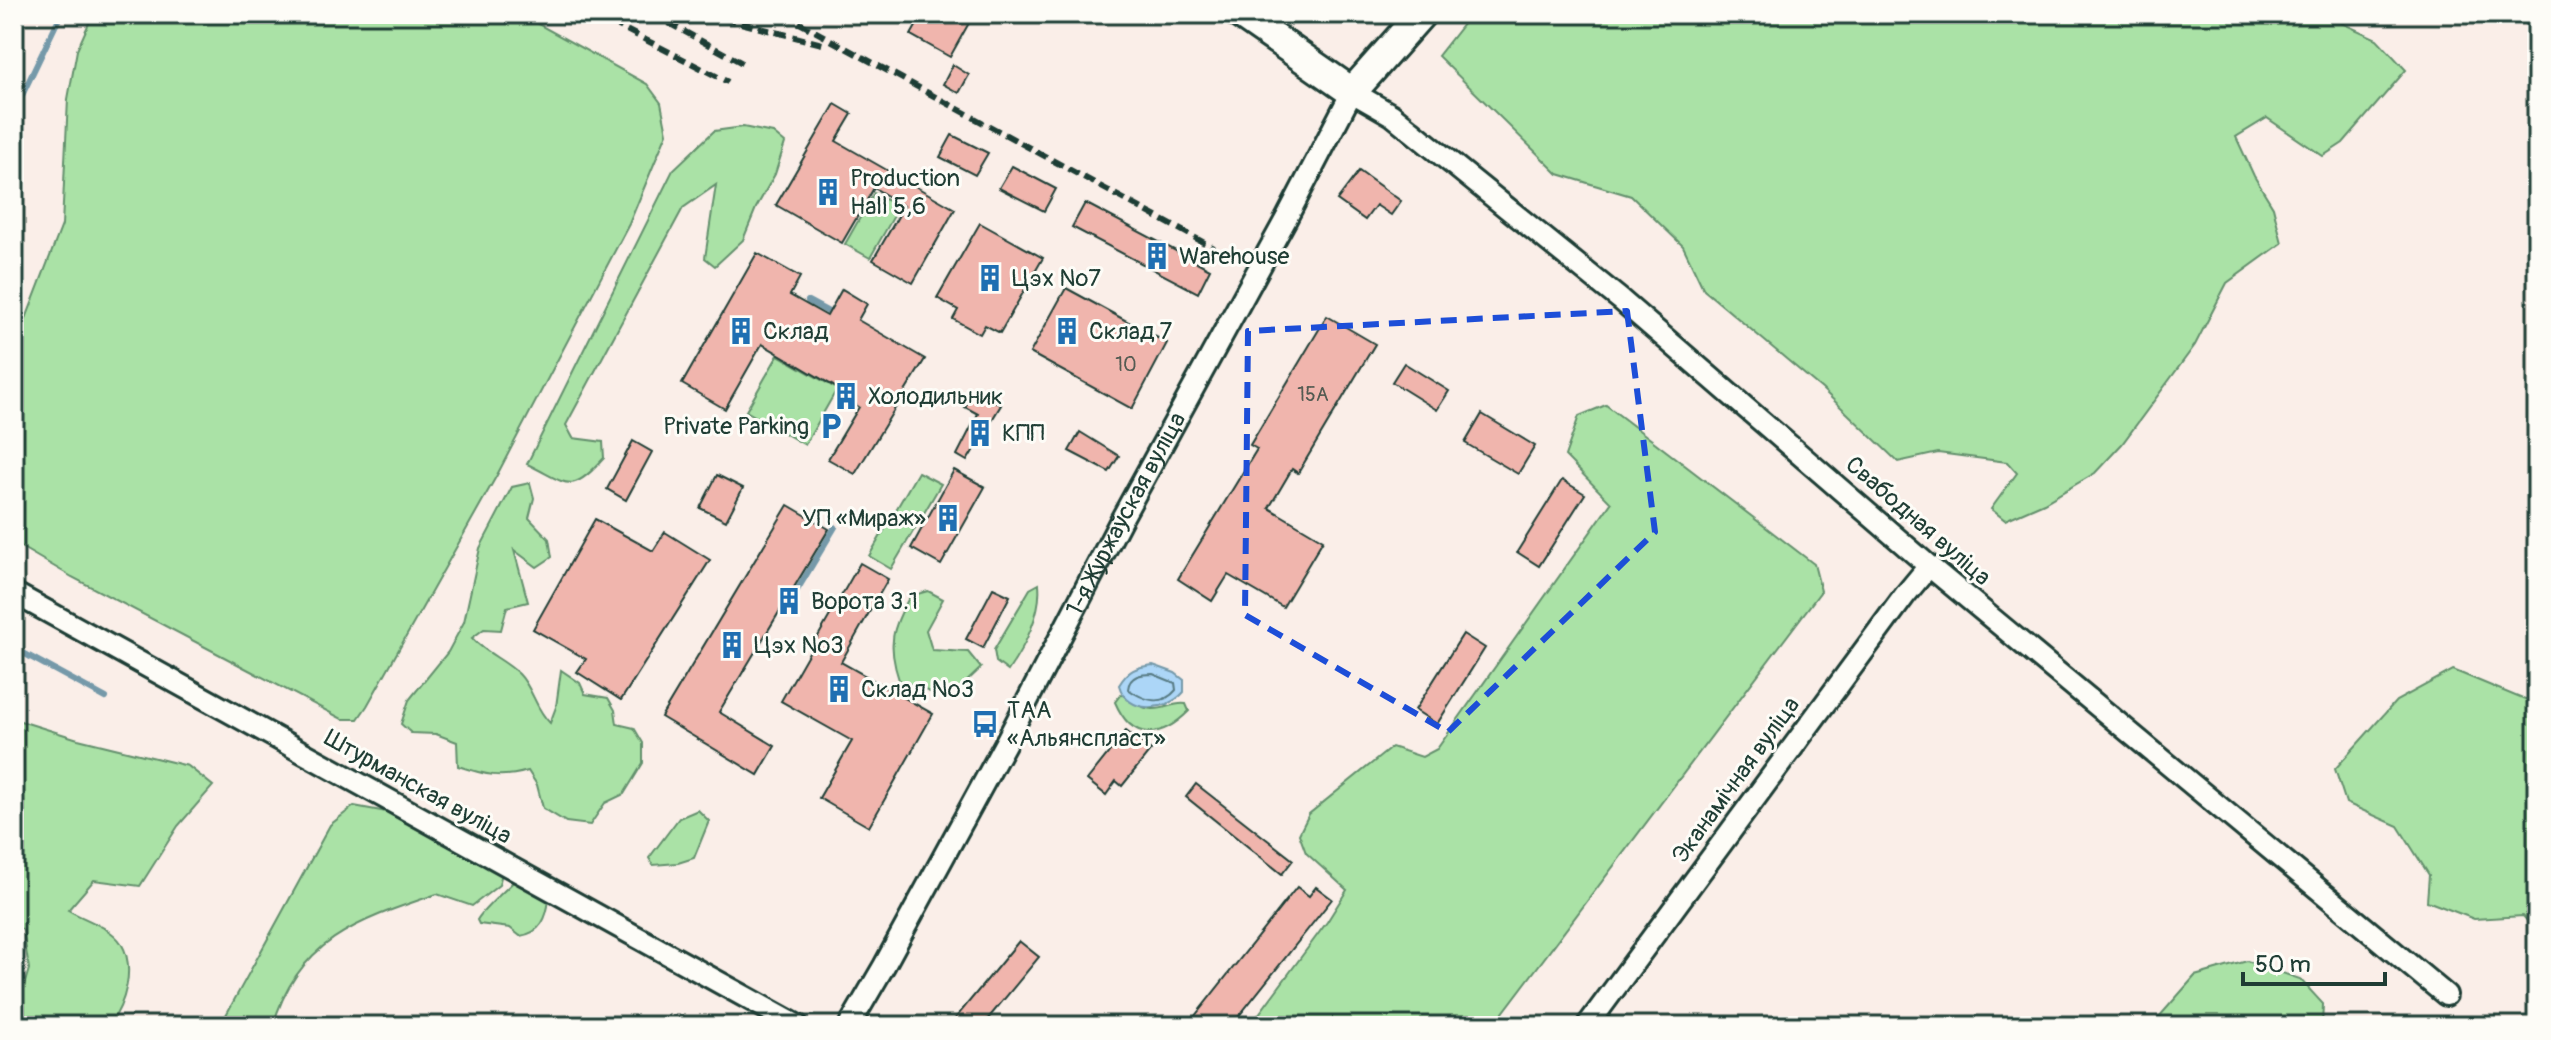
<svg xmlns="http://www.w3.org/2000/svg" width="2551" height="1040" font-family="Pangolin,sans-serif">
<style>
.green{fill:#aae2a6;stroke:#64906d;stroke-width:2}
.water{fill:#acd6f7;stroke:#7499a9;stroke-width:2}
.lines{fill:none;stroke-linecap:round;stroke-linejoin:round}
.shore{stroke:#577a82;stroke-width:2}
.stream{stroke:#7499a9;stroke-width:6}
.building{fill:#f0b5ad;stroke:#1f3d34;stroke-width:2}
.street-casing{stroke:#1f3d34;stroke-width:26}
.secondary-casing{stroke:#1f3d34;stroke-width:34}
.street{stroke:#fdfcf7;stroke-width:20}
.secondary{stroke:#fdfcf7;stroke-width:28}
.rail{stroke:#1f3d34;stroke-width:6;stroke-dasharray:12 6;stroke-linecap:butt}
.marked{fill:none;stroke:#1d4ed8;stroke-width:6;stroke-dasharray:16 10;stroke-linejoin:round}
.labels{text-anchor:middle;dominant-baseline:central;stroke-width:6;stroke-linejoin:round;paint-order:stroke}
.number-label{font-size:20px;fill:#535b52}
.poi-label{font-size:24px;fill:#1f3d34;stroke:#fdfcf7;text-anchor:start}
.street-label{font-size:24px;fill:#1f3d34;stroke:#fdfcf7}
</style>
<rect width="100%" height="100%" fill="#faeee8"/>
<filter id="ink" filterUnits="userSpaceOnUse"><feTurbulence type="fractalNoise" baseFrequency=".0125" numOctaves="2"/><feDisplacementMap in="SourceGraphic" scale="16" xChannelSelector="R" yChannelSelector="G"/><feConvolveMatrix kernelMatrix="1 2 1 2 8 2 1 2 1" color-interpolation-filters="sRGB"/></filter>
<g filter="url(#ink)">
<!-- green -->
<g class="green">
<path d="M93 14H520L647 84 661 103 667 133 629 224 497 475 367 706 358 719H342L72 577 14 543V350L62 225 68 99 77 50Z"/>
<path d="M1471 14H2322L2377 39 2406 70 2343 143 2323 156 2267 118 2236 137 2254 176 2273 207 2282 243 2227 283 2195 345 2122 444 2095 473 2044 503 2005 520 1991 509 2017 473 2007 462 1938 453 1898 462 1822 389 1704 290 1683 246 1631 196 1558 174 1438 56Z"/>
<path d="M743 127 773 133 785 143 775 174 756 208 743 240 715 266 705 258 716 185 683 208 566 425 573 438 603 442 604 458C570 496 569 484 527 464L673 170 714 131Z"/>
<path d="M874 193 899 207 870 258 845 244Z"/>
<path d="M778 355 837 389 805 445 746 411Z"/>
<path d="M1606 405 1814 564 1821 591 1493 1026H1250L1327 922 1347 890 1306 853 1299 834 1309 814 1392 747 1422 757 1437 749 1611 503 1565 456 1579 416Z"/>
<path d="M918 472 941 484 891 569 869 556Z"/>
<path d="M530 483 534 498 529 518 549 539 552 557 537 567 514 550 528 602 507 607 501 630 484 629 472 638C485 653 505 660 519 674 533 688 535 709 550 723L556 707 561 670 580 683 585 694 608 698 615 710 617 724 634 728 643 743V763L624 794 605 803 590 825 566 822 543 808 537 785 528 771C501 779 485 775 458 766L457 742 436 734 411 733 401 724 409 700 448 652 464 622 480 548 512 487Z"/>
<path d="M1039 584C1042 613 1024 648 1008 671L996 662 994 650 1030 589Z"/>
<path d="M928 591 943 599 926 630 932 650 968 652 981 668 962 686 940 696 899 680C887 644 892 628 910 596Z"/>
<path d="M2453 670 2525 700 2537 699V932L2523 916 2474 919 2427 901 2429 875 2398 826 2346 803 2335 769 2396 701Z"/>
<path d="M1121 694C1130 700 1140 708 1152 709 1165 710 1173 702 1186 704L1189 711C1161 739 1132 742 1115 702Z"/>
<path d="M14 719 78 739 188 766 213 786 178 826 140 886 94 880 68 910C83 919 111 927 121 943 136 968 125 1004 109 1026H25L18 1006 29 969 23 930 14 925Z"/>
<path d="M354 806 392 813 502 873 499 885 472 906 437 894C360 920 297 940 273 1026H220L330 825Z"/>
<path d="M698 810 709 821 694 858 678 863 653 865 649 858 679 818Z"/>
<path d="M516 879 549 899C547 918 541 933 520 936L510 928 479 924 477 920C484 908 505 891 516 879Z"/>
<path d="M2247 961 2300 979 2323 1004 2322 1026H2151L2195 976Z"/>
</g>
<!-- water -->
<path class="water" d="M1153 665 1175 673 1184 680V692C1167 712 1127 715 1119 685 1128 670 1136 667 1153 665Z"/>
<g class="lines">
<!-- shore -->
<path class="shore" d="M1153 674 1175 683 1176 690C1162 707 1143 700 1128 689 1129 675 1142 674 1153 674Z"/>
<!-- stream -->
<g class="stream">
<path d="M14 112 61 14"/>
<path d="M808 301 834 315"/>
<path d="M793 597 835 527"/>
<path d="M14 648 106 698"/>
</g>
</g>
<!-- building -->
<g class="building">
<path d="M923 14H974L950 57 911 35Z"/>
<path d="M953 65 969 75 959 93 943 84Z"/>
<path d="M835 104 852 114 836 141 955 209 913 283 873 260 904 206 874 188 842 243 776 205Z"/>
<path d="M952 135 988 153 975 175 940 157Z"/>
<path d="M1012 166 1056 189 1044 211 999 188Z"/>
<path d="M1359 171 1401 201 1391 215 1376 205 1365 220 1337 200Z"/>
<path d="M1085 203 1210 269 1198 293 1072 227Z"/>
<path d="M980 223 1043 258 1000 333 985 325 980 334 953 319 958 310 937 298Z"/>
<path d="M757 253 800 277 790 295 827 316 842 289 867 304 858 320 925 359 855 474 828 459 859 407 838 394 840 390 762 344 725 409 682 384Z"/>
<path d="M1066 288 1167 343 1132 409 1030 353Z"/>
<path d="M1327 316 1375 344 1298 473 1292 469 1269 508 1323 540 1283 607 1228 575 1212 601 1178 579 1257 449 1250 445Z"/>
<path d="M1404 363 1449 391 1437 410 1392 382Z"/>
<path d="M975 390 1001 405 967 461 957 455 978 414 965 407Z"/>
<path d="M1482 414 1535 446 1518 474 1465 443Z"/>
<path d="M1080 432 1119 456 1109 472 1069 451Z"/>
<path d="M633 441 652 452 626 500 607 489Z"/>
<path d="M954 470 985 487 941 565 911 548Z"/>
<path d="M717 475 743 488 726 521 700 508Z"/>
<path d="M1562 480 1585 494 1539 566 1517 552Z"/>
<path d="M788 505 829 529 719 712 775 746 758 775 661 717Z"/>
<path d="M595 519 653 551 665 532 710 560 621 700 577 672 586 659 533 629Z"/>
<path d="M860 563 888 579 841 662 933 714 869 827 819 798 852 741 781 701Z"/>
<path d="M993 588 1010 596 983 648 966 639Z"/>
<path d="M1463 634 1485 648 1437 724 1415 710Z"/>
<path d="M1126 731 1151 750 1122 786 1116 781 1106 795 1087 780Z"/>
<path d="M1196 784 1293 860 1282 874 1186 797Z"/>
<path d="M1297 887 1309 896 1316 887 1332 899 1231 1026H1187Z"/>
<path d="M1019 941 1039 957 982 1026H949Z"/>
</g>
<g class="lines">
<!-- street casing -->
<g class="street-casing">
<g id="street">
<path d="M14 593 798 1026"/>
<path id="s1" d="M849 1026 884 966 1006 742 1121 520 1286 219 1352 92 1392 115 1621 300 1929 566 2446 995"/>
<path d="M1587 1026 1905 595 1929 566"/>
</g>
</g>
<!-- secondary casing -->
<g class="secondary-casing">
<path id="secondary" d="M1240 14 1352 92 1421 14"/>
</g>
<!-- street -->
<use href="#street" class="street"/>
<!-- secondary -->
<use href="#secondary" class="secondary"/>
<!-- rail -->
<g class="rail">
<path d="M595 14 728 82"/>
<path d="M652 14 744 64"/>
<path d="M706 14 826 45"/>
<path d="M783 14 1214 248"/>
</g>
</g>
</g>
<!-- marked area -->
<path class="marked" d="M1627 311 1655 532 1448 732 1245 615 1248 331Z"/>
<!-- icons -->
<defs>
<g id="building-bare" transform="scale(2.16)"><path d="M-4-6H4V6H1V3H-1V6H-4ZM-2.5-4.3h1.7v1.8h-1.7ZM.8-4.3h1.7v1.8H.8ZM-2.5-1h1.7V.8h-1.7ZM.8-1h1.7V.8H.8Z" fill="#1f6fb2" stroke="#fdfcf7" stroke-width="2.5" paint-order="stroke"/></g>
<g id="parking-bare" transform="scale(2.16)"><path d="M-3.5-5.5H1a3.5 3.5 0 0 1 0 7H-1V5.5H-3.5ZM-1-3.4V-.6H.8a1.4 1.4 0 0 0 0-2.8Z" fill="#1f6fb2" stroke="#fdfcf7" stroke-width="2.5" paint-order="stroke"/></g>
<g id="bus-bare" transform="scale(2.16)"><path d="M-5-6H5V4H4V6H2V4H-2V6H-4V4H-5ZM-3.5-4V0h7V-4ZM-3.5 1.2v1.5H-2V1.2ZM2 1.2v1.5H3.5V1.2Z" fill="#1f6fb2" stroke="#fdfcf7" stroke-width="2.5" paint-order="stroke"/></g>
</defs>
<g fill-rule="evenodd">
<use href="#building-bare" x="828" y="192"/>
<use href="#building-bare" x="1157" y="256"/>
<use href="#building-bare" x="990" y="278"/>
<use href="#building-bare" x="741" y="331"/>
<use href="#building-bare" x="1067" y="331"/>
<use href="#building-bare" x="846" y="396"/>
<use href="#parking-bare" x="831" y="426"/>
<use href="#building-bare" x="980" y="433"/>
<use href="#building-bare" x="948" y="518"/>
<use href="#building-bare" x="789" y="601"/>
<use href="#building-bare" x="732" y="645"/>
<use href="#building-bare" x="839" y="689"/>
<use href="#bus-bare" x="985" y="724"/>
</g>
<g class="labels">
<!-- number labels -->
<g class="number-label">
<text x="1126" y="364">10</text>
<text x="1313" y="394">15А</text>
</g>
<!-- poi labels -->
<g class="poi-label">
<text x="850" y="178">Production<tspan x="850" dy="28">Hall 5,6</tspan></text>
<text x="1179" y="256">Warehouse</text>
<text x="1012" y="278">Цэх №7</text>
<text x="763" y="331">Склад</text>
<text x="1089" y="331">Склад 7</text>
<text x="868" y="396">Холодильник</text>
<text x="809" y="426" text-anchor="end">Private Parking</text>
<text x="1002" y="433">КПП</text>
<text x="926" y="518" text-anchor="end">УП «Мираж»</text>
<text x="811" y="601">Ворота 3.1</text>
<text x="754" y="645">Цэх №3</text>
<text x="861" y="689">Склад №3</text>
<text x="1007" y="710">ТАА<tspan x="1007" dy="28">«Альянспласт»</tspan></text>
</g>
<!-- street labels -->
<g class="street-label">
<text stroke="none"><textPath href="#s1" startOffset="582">1-я Журжаўская вуліца</textPath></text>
<text transform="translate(1918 521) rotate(41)">Свабодная вуліца</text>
<text transform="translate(1736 780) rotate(-54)">Эканамічная вуліца</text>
<text transform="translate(418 787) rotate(29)">Штурманская вуліца</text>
</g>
</g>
<!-- margin -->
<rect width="2551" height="1040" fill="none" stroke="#fdfcf7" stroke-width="48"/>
<rect x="24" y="24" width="2503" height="992" fill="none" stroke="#1f3d34" stroke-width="3" filter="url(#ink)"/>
<!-- scale -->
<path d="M2243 972v12h142v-12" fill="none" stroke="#1f3d34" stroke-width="4"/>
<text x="2255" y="972" font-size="24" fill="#1f3d34" stroke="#fdfcf7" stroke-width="6" paint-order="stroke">50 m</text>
</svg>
